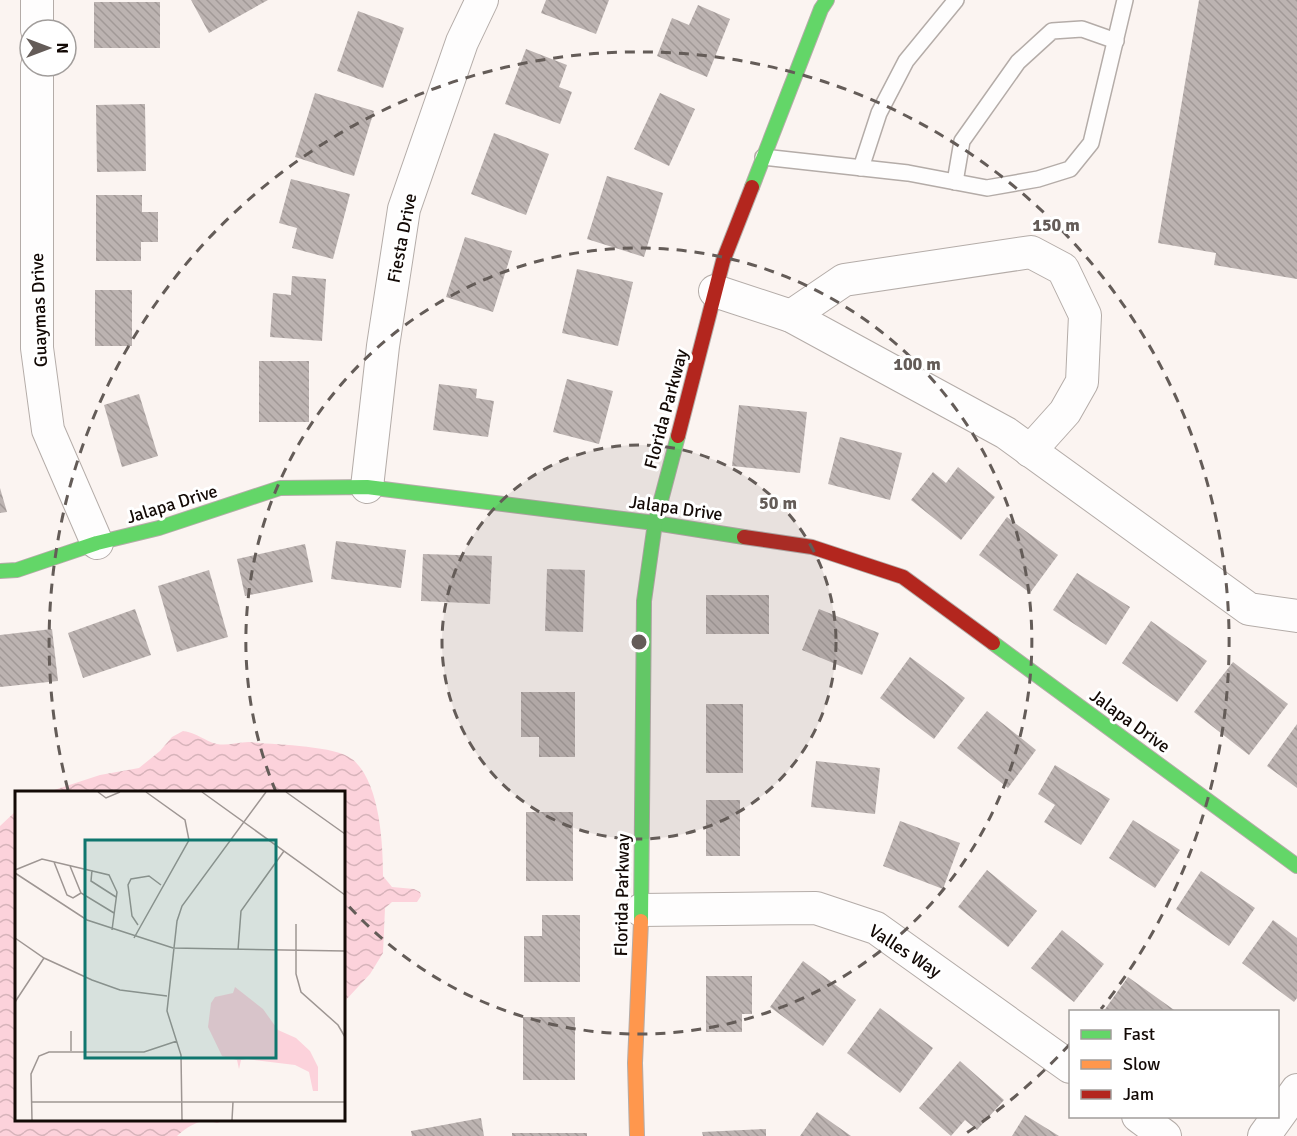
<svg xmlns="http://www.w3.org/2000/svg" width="1297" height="1136" font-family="Signika,sans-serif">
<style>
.water{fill:url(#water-waves)}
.building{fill:url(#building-back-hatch)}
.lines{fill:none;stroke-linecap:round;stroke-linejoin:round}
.lane-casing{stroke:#b4aca8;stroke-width:18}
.street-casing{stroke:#b4aca8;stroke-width:34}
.fast-casing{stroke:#b4aca8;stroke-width:16}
.slow-casing{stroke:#b4aca8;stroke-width:16}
.jam-casing{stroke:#b4aca8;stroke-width:16}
.lane{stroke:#fefdfd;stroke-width:15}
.street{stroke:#fefdfd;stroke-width:32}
.fast{stroke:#63d668;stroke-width:14}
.slow{stroke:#ff974d;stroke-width:14}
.jam{stroke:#b3261e;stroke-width:14}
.ring{fill:none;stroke:#645c58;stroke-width:3;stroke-dasharray:10 8}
.labels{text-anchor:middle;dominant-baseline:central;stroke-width:6;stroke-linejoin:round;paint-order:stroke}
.street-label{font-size:18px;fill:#130a06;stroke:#fff}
.inset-road{fill:none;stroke:#9e9693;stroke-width:1.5}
.view{fill:#0f766e;fill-opacity:0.15;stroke:#0f766e;stroke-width:3}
.inset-edge{fill:none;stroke:#130a06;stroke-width:3}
.centre{fill:#645c58;stroke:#fff;stroke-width:3}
.ring-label{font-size:18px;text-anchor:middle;font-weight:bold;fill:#645c58;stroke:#fff;stroke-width:6;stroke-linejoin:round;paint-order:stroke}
</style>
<defs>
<pattern id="water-waves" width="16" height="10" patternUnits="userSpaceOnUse" patternTransform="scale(1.5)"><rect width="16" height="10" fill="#fcd2db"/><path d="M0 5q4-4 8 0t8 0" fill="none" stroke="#d7b3ba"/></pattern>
<pattern id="building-back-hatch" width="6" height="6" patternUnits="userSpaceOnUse" patternTransform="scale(1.5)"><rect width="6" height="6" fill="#bcb3b1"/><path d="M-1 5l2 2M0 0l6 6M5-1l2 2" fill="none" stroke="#a19997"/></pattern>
</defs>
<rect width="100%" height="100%" fill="#fbf4f1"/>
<!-- water -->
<g class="water">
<path d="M183 731C198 733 204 741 217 744 227 746 238 742 249 742 273 745 334 745 352 759 380 781 383 844 383 876L392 887 414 889 420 892 421 896 417 902H392L385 908 383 953 370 974 344 1002V792H48L100 775 139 768 160 751 172 737Z"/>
<path d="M16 811V1120H225L217 1123C200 1118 190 1125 177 1136H0V826Z"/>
</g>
<!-- building -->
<g class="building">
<path d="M191 0H268L209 33Z"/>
<path d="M546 0H609L596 34 541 13Z"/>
<path d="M1199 0H1297V279L1214 265 1216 253 1158 243Z"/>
<rect x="94" y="2" width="66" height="46"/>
<path d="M698 5 730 19 707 77 657 56 672 18 689 25Z"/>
<path d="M358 11 404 28 383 88 337 71Z"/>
<path d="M526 49 567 65 559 87 572 92 560 124 505 104Z"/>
<path d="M315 93 374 111 354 176 295 157Z"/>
<path d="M660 93 695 109 669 166 634 149Z"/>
<path d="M145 104 146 171 97 172 96 105Z"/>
<path d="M494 133 549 154 526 215 471 194Z"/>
<path d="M607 176 663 193 644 257 587 239Z"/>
<path d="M291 179 350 194 333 259 292 248 297 228 279 223Z"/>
<path d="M96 195H142V212H158V242H141V261H96Z"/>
<path d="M465 237 512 251 493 312 446 297Z"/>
<path d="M577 269 633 282 618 346 562 333Z"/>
<path d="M292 276 326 279 322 341 270 337 273 293 291 295Z"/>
<rect x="95" y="290" width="37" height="56"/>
<rect x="259" y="361" width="50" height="61"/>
<path d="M567 379 613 391 599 444 553 432Z"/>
<path d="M439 384 477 389 476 398 494 401 488 437 433 430Z"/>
<path d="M139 394 158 456 122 467 104 405Z"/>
<path d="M739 405 807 412 800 473 732 466Z"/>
<path d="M840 437 902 453 890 500 828 484Z"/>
<path d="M958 467 995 497 961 540 911 500 933 472 946 483Z"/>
<path d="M0 488 7 512 0 513Z"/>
<path d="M1007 517 1058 555 1030 593 979 555Z"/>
<path d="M336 541 406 550 401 588 331 579Z"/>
<path d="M305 544 313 582 245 596 237 559Z"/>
<path d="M423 554 492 556 490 604 421 601Z"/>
<path d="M547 569 585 570 583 632 545 631Z"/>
<path d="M209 570 228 637 177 652 158 586Z"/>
<path d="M1077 573 1130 607 1106 645 1053 610Z"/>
<rect x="706" y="595" width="63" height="39"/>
<path d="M135 609 151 655 83 678 68 633Z"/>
<path d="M819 609 879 633 862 675 802 650Z"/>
<path d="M1151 621 1207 661 1177 702 1122 663Z"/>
<path d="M52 629 58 681 0 687V635Z"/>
<path d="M910 657 965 698 934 739 880 698Z"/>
<path d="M1233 662 1288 704 1249 755 1194 712Z"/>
<path d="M521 692H575V757H539V737H521Z"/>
<rect x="706" y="704" width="37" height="69"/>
<path d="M987 711 1036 750 1008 788 957 748Z"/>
<path d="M1297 724V788L1267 766Z"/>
<path d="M816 761 880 768 875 814 811 807Z"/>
<path d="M1055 765 1110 799 1081 845 1044 822 1055 805 1038 794Z"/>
<rect x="706" y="800" width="34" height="56"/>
<rect x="526" y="812" width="47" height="69"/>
<path d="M1133 820 1180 850 1155 888 1109 858Z"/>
<path d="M900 821 960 843 943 889 883 866Z"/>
<path d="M987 870 1037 911 1008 947 958 907Z"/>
<path d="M1201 871 1255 908 1229 946 1176 909Z"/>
<path d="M542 915H580V982H524V936H542Z"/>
<path d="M1273 920 1297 938V998L1294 1002 1242 963Z"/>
<path d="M1062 930 1104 964 1074 1002 1031 968Z"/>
<path d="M803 961 856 1000 823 1046 770 1007Z"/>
<path d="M706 976H752V1014H742V1032H706Z"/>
<path d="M1128 977 1177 1012H1103Z"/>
<path d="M880 1008 933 1048 900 1093 847 1053Z"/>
<rect x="523" y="1017" width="52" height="63"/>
<path d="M960 1061 1004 1100 977 1130 965 1120 951 1136 919 1108Z"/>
<path d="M817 1112 851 1136H800Z"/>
<path d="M1025 1115 1059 1136H1012Z"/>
<path d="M481 1118 484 1136H412L411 1131Z"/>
<path d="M766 1129V1136H703L702 1132Z"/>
<rect x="512" y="1133" width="75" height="3"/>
</g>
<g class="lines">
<!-- lane casing -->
<g class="lane-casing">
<g id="lane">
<path d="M763 157 908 173 987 188 1038 179 1070 169 1091 143 1125 0"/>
<path d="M861 168 879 113 906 61 956 0"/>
<path d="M955 182 962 141 1018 62 1052 31 1082 29 1116 41"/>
</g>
</g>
<!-- street casing -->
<g class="street-casing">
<g id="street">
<path d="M37 30V0"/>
<path d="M37 66V348L48 430 97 543"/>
<path d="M715 291 791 316 1006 433 1249 609 1297 616"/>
<path d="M791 316 844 280 1031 252 1063 269 1085 315 1082 382 1065 412 1030 451"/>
<path d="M367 487 383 346 404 209 462 42 482 0"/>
<path d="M641 910 816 908 876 928 1070 1067"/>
<path d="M1138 1116 1165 1136"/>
<path d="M1264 1136 1297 1090"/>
</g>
</g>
<!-- fast casing -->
<g class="fast-casing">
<g id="fast">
<path d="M752 187 821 9 827 0"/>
<path d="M0 571 17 570 97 543 159 528 280 488 367 487 655 523 744 537"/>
<path d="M993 643 1297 866"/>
<path d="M641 921 644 601 655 523 678 436"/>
</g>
</g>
<!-- slow casing -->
<g class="slow-casing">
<path id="slow" d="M637 1136 635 1063 641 921"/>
</g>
<!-- jam casing -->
<g class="jam-casing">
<g id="jam">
<path d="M678 436 723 261 752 187"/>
<path d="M744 537 812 547 903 577 993 643"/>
</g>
</g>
<!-- lane -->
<use href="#lane" class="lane"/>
<!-- street -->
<use href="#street" class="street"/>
<!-- fast -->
<use href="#fast" class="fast"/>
<!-- slow -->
<use href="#slow" class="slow"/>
<!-- jam -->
<use href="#jam" class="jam"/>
</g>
<!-- distance rings -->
<circle cx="639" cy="642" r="197" fill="#645c58" fill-opacity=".12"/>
<g class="ring">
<circle cx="639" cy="642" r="197"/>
<path d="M276 792A393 393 0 1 1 345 902"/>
<path d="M1070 1044A590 590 0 0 1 965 1134M68 790A590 590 0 1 1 1101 1009"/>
</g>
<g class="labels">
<!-- street labels -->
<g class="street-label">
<text transform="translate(402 238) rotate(-79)">Fiesta Drive</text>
<text transform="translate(39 310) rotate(-92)">Guaymas Drive</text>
<text transform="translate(666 409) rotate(-75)">Florida Parkway</text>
<text transform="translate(172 504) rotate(-17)">Jalapa Drive</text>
<text transform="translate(676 508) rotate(8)">Jalapa Drive</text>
<text transform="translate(1130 721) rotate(36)">Jalapa Drive</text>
<text transform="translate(622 895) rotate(-89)">Florida Parkway</text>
<text transform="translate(905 951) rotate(33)">Valles Way</text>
</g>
</g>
<!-- overview -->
<g transform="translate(15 791)">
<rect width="330" height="330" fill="#fbf4f1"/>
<path d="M220 196 248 218 263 239 281 247 295 260 303 276V300H298L294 281 280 274 232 268 226 269 224 278 222 269 207 265 193 236 196 212 200 206 218 202Z" fill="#fcd2db"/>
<path class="inset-road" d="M83 1 91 7 105 1M187 1 330 104M271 1 330 43M39 71 52 104 58 107 66 102M55 75 66 102 99 122M0 79 27 68 94 84 102 101 97 139M77 79 76 90 101 106M0 82 72 129 158 157 330 160M281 133V183L286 201 323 234 330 246M123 134 117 125 113 94 116 88 134 85 146 94M0 147 29 167 77 189 105 199 152 205M119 147 174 49 170 29 131 1M223 159 226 120 269 60M0 211 29 167M56 260V240M17 311H330M17 329 16 283 24 265 34 261H129L162 250M167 329 166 264 152 220 162 130 167 115 251 1M217 329 218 311"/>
<path class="view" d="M70 49H261V267H70Z"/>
<rect width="330" height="330" class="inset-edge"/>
</g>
<circle cx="639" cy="642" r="9" class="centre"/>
<g class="ring-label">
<text x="1056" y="231">150 m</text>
<text x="917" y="370">100 m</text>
<text x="778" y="509">50 m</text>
</g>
<!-- legend -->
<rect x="1069" y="1010" width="210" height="108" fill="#ffffff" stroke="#a19d9b" stroke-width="1.5"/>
<rect x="1081" y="1030" width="30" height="9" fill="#63d668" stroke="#a19d9b" stroke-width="1.5"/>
<text x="1123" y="1040" font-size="18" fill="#130a06">Fast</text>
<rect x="1081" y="1060" width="30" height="9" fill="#ff974d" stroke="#a19d9b" stroke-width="1.5"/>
<text x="1123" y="1070" font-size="18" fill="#130a06">Slow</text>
<rect x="1081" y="1090" width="30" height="9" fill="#b3261e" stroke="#a19d9b" stroke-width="1.5"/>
<text x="1123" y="1100" font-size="18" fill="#130a06">Jam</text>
<!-- north arrow -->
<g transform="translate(48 48) rotate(90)"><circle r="28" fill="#ffffff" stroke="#a19d9b" stroke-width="1.5"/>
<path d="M0-4.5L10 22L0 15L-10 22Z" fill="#645c58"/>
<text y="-9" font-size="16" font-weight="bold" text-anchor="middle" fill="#130a06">N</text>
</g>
</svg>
